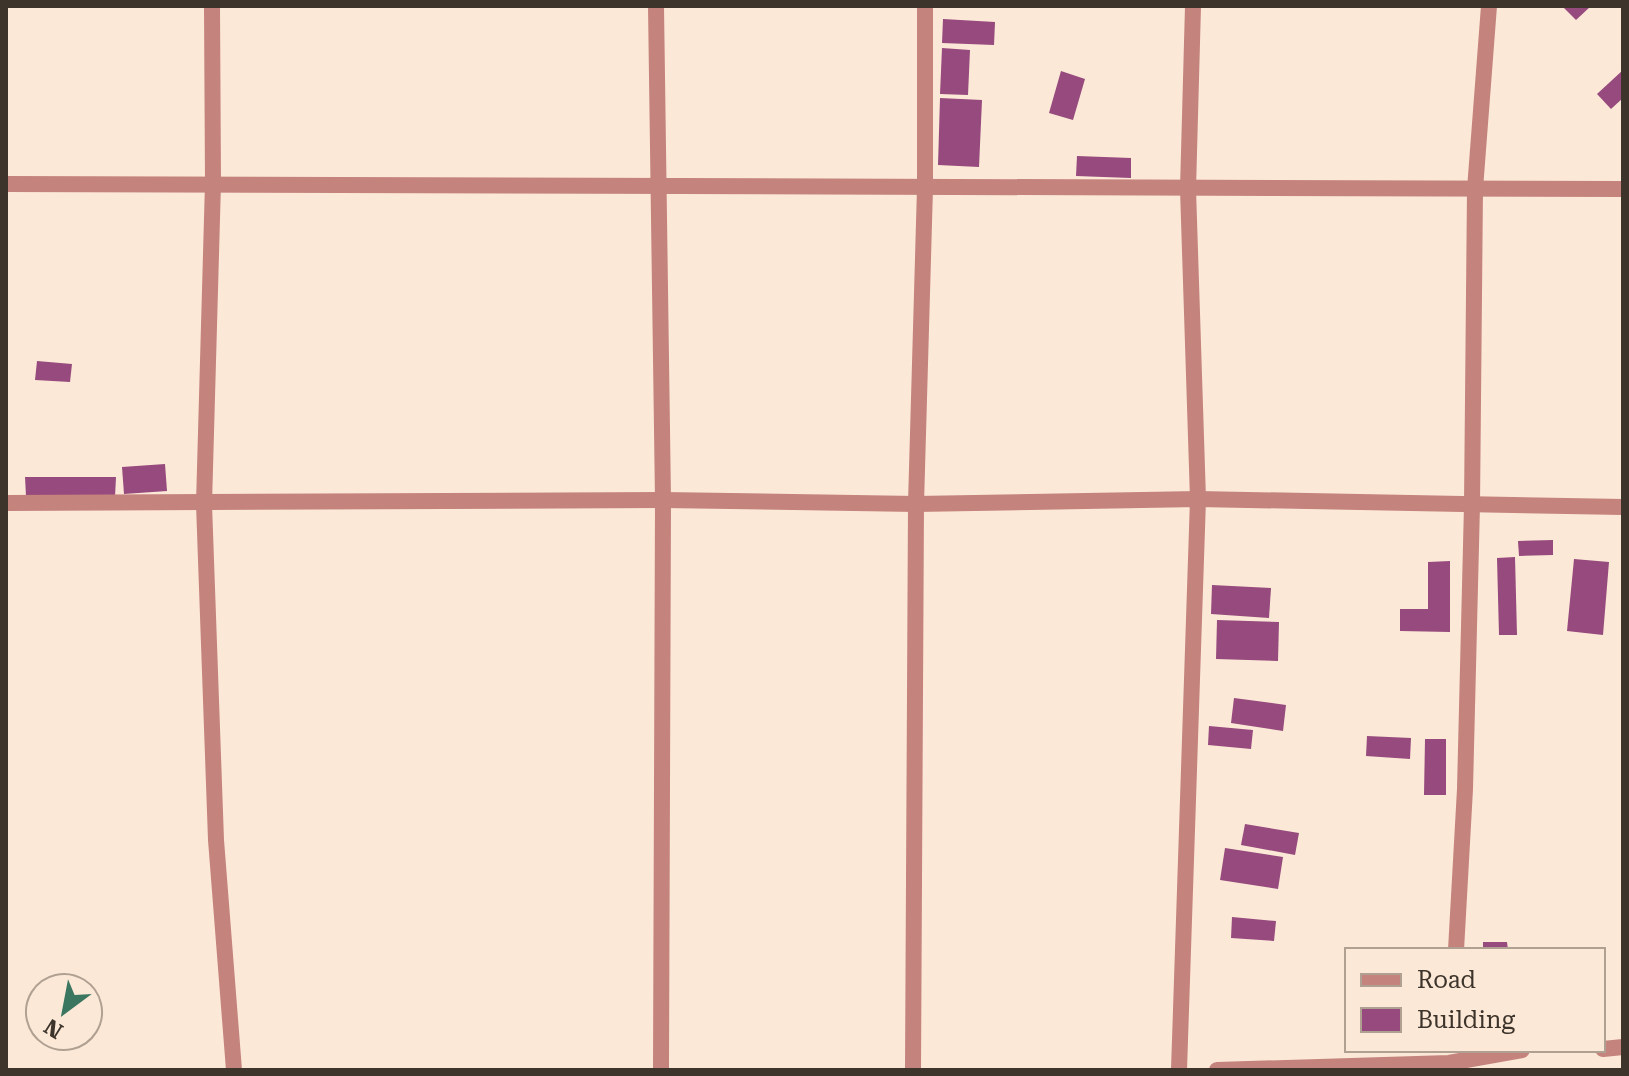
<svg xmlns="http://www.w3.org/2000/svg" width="1629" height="1076" font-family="'Roboto Serif',serif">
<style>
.building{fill:#964a7d}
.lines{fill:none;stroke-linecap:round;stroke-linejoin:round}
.street{stroke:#c4837d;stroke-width:16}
</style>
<rect width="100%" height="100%" fill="#fce8d7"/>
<!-- building -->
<g class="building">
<path d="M1562 6H1591L1576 20Z"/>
<path d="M943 19 995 22 994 45 942 43Z"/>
<path d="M942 48 970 50 968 95 940 94Z"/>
<path d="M1623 70V98L1611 109 1597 94Z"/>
<path d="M1061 71 1085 79 1073 120 1049 113Z"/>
<path d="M940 98 982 100 979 167 938 165Z"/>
<path d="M1077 156 1131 158V178L1076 176Z"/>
<path d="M37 361 72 364 70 382 35 380Z"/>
<path d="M165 464 167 491 124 494 122 467Z"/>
<path d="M25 477H116L115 497 26 496Z"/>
<path d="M1553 540V555L1519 556 1518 541Z"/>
<path d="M1515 557 1517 635H1499L1497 558Z"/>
<path d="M1574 559 1609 562 1603 635 1567 631Z"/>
<path d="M1450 561V632L1400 631V609H1428V562Z"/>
<path d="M1212 585 1271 588 1269 618 1211 614Z"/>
<path d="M1217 620 1279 622 1278 661 1216 659Z"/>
<path d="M1234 698 1286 705 1283 731 1231 723Z"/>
<path d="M1209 726 1253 730 1251 749 1208 745Z"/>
<path d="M1367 736 1411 738 1410 759 1366 756Z"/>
<path d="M1425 739H1446V795H1424Z"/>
<path d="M1245 824 1299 833 1295 855 1241 845Z"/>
<path d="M1225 848 1283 857 1278 889 1220 880Z"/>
<path d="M1232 917 1276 921 1274 941 1231 938Z"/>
<path d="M1483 942H1507L1508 950H1483Z"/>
</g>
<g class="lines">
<!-- street -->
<g class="street">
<path d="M212 6 213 183 204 504 216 840 234 1070"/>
<path d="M656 6 663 500 661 1070"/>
<path d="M6 184 1623 189"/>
<path d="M6 503 663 500 916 504 1198 499 1623 507"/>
<path d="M1456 950 1465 789 1472 505 1475 189 1489 6"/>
<path d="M1603 1049 1623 1047"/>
<path d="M913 1070 916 504 925 188V6"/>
<path d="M1179 1070 1198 499 1188 189 1193 6"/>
<path d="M1217 1070 1449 1063 1522 1050"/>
</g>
</g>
<!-- border -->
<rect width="1629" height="1076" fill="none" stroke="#3d342b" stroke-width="16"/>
<!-- legend -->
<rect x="1345" y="948" width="260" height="104" fill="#fce8d7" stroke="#b0a092" stroke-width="2"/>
<rect x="1361" y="974" width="40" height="12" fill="#c4837d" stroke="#b0a092" stroke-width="2"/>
<text x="1417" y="988" font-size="24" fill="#3d342b">Road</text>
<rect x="1361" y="1008" width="40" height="24" fill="#964a7d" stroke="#b0a092" stroke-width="2"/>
<text x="1417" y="1028" font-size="24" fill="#3d342b">Building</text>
<!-- north arrow -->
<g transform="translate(64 1012) rotate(212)"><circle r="38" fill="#fce8d7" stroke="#b0a092" stroke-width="2"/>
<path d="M0-6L14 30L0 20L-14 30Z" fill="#3a7660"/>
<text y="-12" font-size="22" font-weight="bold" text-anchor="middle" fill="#3d342b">N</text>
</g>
</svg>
